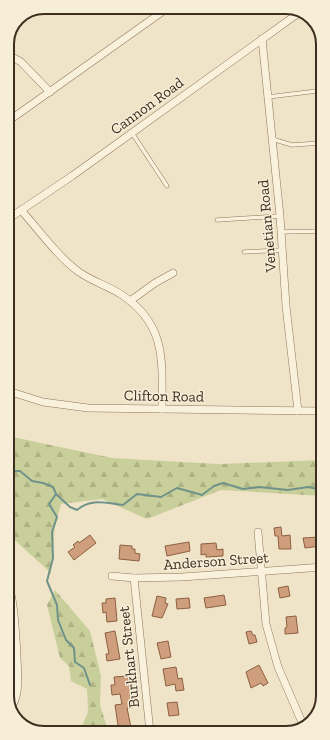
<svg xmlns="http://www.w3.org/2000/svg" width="330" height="740" font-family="'Zilla Slab',serif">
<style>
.forest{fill:url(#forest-firs)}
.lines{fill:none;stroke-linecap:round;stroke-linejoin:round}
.stream{stroke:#6f938a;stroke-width:2}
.building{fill:#cf9f7d;stroke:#8d5f41}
.service-casing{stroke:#8d765c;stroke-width:4.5}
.minor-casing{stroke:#8d765c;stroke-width:8}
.service{stroke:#faf1dc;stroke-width:3.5}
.minor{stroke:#faf1dc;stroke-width:7}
.labels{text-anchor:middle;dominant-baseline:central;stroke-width:3;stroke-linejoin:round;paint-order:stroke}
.street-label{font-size:15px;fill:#3d2e20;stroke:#f7eed8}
.rim{fill:none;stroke:#3d2e20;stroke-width:2}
</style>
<defs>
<pattern id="forest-firs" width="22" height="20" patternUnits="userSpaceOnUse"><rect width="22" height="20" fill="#c9cf9b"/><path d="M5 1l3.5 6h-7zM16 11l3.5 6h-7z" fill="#aeb285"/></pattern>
</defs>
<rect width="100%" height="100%" fill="#f0e4c8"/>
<!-- forest -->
<g class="forest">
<path d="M8 436 112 458 219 464 322 460V496L221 490 147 519 102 499 61 504 55 526 51 573 9 535Z"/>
<path d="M55 590 90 631 101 676 100 705 106 724V732L79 733 88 712 87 689 71 681 69 666 60 658 47 605Z"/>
</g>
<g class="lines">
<!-- stream -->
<g class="stream">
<path d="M8 471H20L32 481 43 483 53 487 56 494 70 507 77 510C91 498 105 503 123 505L137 494 161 497 177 488 202 495 214 486 223 483 243 489 259 487 288 490 308 487 322 490"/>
<path d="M56 494 49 504 57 517 52 532 53 558 47 581 57 605 58 620 66 640 74 648 75 662 84 668 90 685"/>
</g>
</g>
<!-- building -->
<g class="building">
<path d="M281 527 282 536 290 535 291 549H279L278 536H275L274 528Z"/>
<path d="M90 535 96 543 74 560 68 552 75 547 73 545 78 541 79 543Z"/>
<path d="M319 537 320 546 305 548 303 538Z"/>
<path d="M189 542 190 551 167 556 165 546Z"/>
<path d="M216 543 217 550 223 549V556L206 557V554L201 555V544Z"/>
<path d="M120 545 132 546V549H135V553L140 554 139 561 119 559Z"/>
<path d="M288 586 290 596 280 598 278 588Z"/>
<path d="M224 595 226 605 206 608 204 598Z"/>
<path d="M157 596 166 598 165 603 168 604 162 618 152 616Z"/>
<path d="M115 598 117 621 107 622 106 612 103 613 102 603H106V599Z"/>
<path d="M189 598 190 608 177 609 176 599Z"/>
<path d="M296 616 298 633 285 634V628L287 627 286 617Z"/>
<path d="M115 631 120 659 107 661 106 654H109L105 633Z"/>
<path d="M251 631 253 635H255L257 642 249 644 246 632Z"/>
<path d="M168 641 171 657 161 659 157 643Z"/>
<path d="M259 665 268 683 263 686 261 683 251 688 246 672Z"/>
<path d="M176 667 178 679 182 678 184 690 176 691 175 684 166 686 163 669Z"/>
<path d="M128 676 132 708H127L132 732H119L115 705 122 704 120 694 112 695 111 685H115L114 677Z"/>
<path d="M177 702 179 715 169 716 167 703Z"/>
</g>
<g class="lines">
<!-- service casing -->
<g class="service-casing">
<g id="service">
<path d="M268 97 317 91"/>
<path d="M132 133 167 186"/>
<path d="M272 139 292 145 320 143"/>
<path d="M217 220 280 216"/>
<path d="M281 232 322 231"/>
<path d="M244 252 282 250"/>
</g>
</g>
<!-- minor casing -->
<g class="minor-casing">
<g id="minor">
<path d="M262 39 280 216 286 306 298 411"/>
<path d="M7 54 21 62 50 92"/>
<path d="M7 122 169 7"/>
<path d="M21 210C38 229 59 258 79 272 93 282 109 286 122 295 167 325 162 362 162 409"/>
<path d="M8 219 72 176 300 12"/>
<path d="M130 301 155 283 173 273"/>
<path d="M8 391 43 402 88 408 322 411"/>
<path d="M258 532 266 624 278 667 304 727"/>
<path d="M112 576 134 578 182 577 323 567"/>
<path d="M134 578 150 732"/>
<path d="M9 588C15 599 19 678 17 692 16 698 13 705 10 709"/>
</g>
</g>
<!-- service -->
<use href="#service" class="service"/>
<!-- minor -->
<use href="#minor" class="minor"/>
</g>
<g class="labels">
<!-- street labels -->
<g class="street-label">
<text transform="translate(147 106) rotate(-36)">Cannon Road</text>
<text transform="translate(267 226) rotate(-95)">Venetian Road</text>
<text transform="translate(164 396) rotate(1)">Clifton Road</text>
<text transform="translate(216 561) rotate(-4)">Anderson Street</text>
<text transform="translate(129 657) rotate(-96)">Burkhart Street</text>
</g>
</g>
<!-- crop -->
<path d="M0 0H330V740H0ZM44 14H286A30 30 0 0 1 316 44V696A30 30 0 0 1 286 726H44A30 30 0 0 1 14 696V44A30 30 0 0 1 44 14Z" fill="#f7eed8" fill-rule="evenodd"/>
<path class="rim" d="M44 14H286A30 30 0 0 1 316 44V696A30 30 0 0 1 286 726H44A30 30 0 0 1 14 696V44A30 30 0 0 1 44 14Z"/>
</svg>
